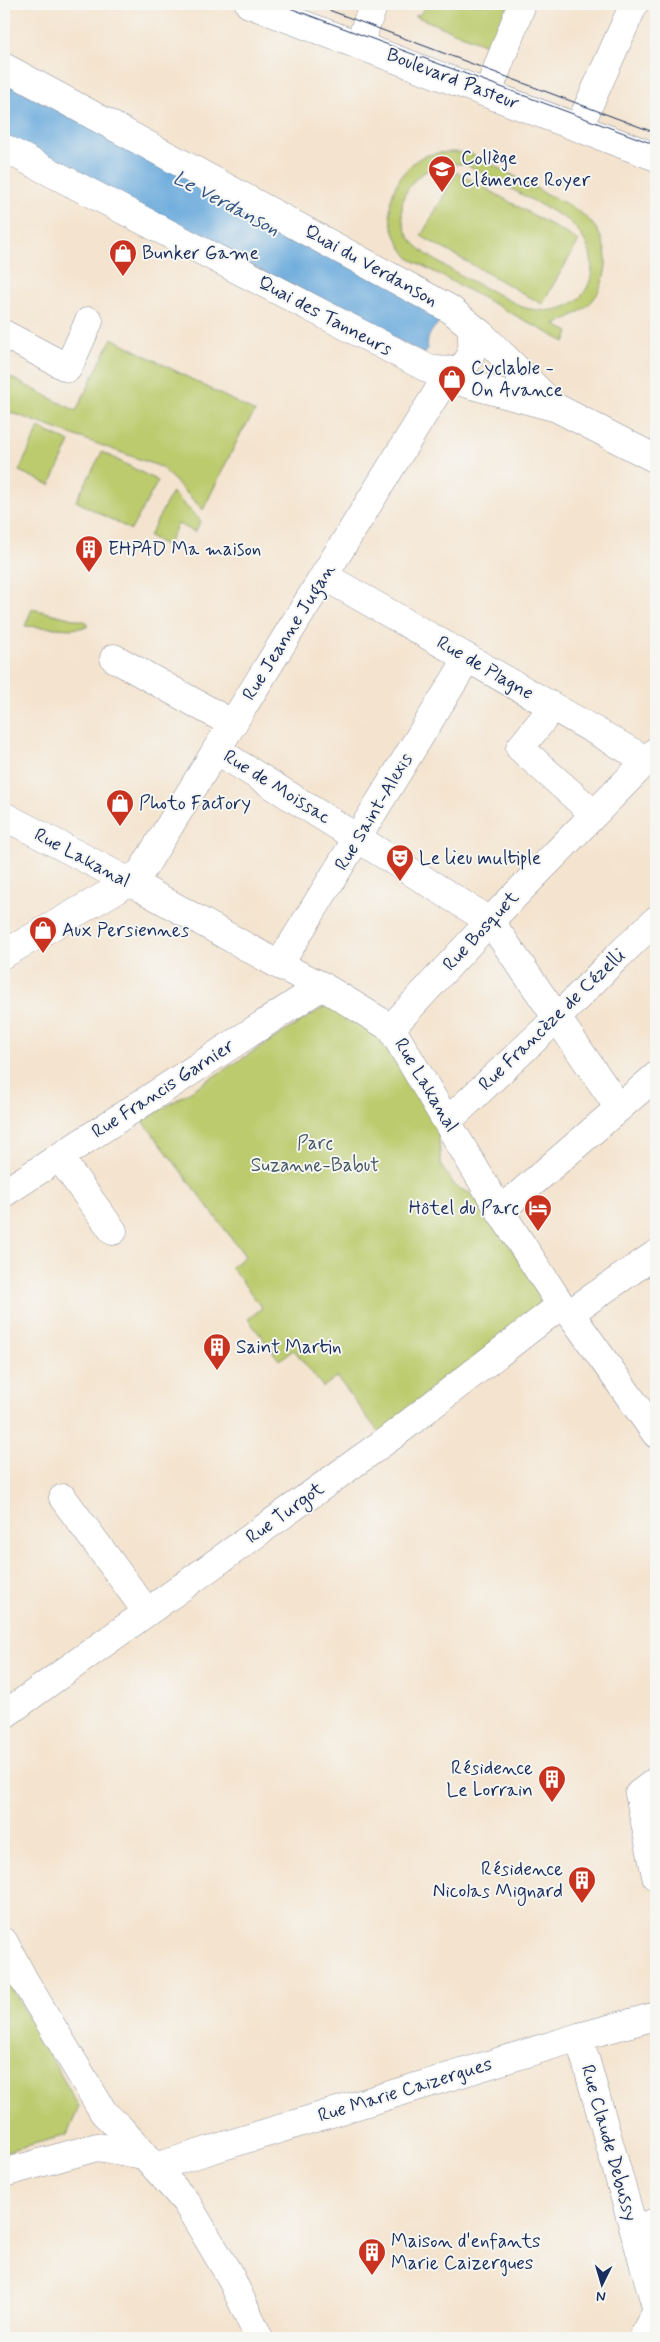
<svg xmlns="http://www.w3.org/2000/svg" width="660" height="2342" font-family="Mynerve,sans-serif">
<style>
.green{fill:#bccb6d;stroke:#6c7d66;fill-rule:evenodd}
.water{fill:#68a9dc;stroke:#426c9d}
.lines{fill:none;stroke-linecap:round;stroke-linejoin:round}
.minor-casing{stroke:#888a96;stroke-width:29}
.major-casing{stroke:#888a96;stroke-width:29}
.minor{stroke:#fff;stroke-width:28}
.major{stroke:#fff;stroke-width:28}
.tram{stroke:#1b2f5e;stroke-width:1}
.labels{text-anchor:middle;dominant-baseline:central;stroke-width:4;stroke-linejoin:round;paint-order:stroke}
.street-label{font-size:19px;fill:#1b2f5e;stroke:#f6f6f2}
.poi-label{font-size:19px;fill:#1b2f5e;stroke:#f6f6f2;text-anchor:start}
.park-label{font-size:19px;fill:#435662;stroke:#f6f6f2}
.water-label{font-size:20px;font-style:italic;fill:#325484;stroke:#f6f6f2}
</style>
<rect width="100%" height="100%" fill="#f6f6f2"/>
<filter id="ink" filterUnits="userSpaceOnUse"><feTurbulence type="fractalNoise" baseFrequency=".02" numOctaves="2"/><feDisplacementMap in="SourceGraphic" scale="10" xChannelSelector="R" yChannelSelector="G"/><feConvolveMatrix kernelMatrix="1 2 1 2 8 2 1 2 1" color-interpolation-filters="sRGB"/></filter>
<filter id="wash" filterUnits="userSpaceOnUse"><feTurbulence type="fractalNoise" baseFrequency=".0096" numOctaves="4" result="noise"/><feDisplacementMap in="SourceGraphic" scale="20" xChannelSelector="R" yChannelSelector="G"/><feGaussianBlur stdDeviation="1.12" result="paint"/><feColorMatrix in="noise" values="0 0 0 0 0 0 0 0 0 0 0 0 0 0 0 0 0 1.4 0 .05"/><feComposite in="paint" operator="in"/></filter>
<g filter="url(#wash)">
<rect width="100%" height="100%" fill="#f4e4cf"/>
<!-- green -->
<g class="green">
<path d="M428 4H510L491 47 415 16 420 14Z"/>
<path d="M456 152 472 154C497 167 522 180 546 194 561 201 577 208 589 220 602 233 609 254 605 272 598 305 582 311 555 325L569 332 565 342 410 259C389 234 382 204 402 175 408 168 414 161 422 157 432 153 445 152 456 152ZM450 164H464L477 170 568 220C616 264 587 326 522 307 493 291 431 264 412 241 402 229 399 207 405 194 415 174 430 167 450 164Z"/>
<path d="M457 172 579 241 542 304 421 236Z"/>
<path d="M112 338 255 412 241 433 203 510 161 467 4 410V374L76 411Z"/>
<path d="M39 428 70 442 50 485 19 471Z"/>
<path d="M102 452 158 481 131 530 76 501Z"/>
<path d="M172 492 201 521 195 532 178 524 167 546 149 536Z"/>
<path d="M32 609 87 622V627L71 629 25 626Z"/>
<path d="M329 1004 383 1035 438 1129 441 1166 456 1187 481 1198 540 1294V1313L379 1433 337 1377 323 1387 294 1350 279 1360 248 1319 262 1308 231 1267 245 1256 143 1121Z"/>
<path d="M4 1974 79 2107 67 2135 4 2152Z"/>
</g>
<!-- water -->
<path class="water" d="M10 85 447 313C441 322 431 328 428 339 427 345 428 348 425 354L4 139V105L9 93Z"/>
</g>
<g filter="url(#ink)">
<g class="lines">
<!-- minor casing -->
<g class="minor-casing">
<g id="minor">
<path d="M249 4 656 157"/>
<path d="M359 44 374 4"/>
<path d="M488 92 522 4"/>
<path d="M579 127 634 4"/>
<path d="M4 334 68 368 89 321"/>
<path d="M324 576 646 760"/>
<path d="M114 658 233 724"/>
<path d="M553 707 520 748 593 813"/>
<path d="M216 750 490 921 619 1108"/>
<path d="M4 816 143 889 279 965 322 986 391 1028 500 1211 561 1305 570 1313 656 1434"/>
<path d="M4 954 117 889 141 872 446 378"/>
<path d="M279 965 468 658"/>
<path d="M391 1028 490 921 656 751"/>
<path d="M446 1119 454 1115 556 1019 616 958 656 920"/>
<path d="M59 1157 113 1231"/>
<path d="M4 1193 322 986"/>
<path d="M500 1211 656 1076"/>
<path d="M570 1313 656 1254"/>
<path d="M63 1498 147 1612"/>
<path d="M4 1715 391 1437 561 1305"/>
<path d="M656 1781 639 1794 656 1876"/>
<path d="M4 1942 24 1980 104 2113 121 2129 186 2202 230 2276 259 2338"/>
<path d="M579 2037 656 2307"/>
<path d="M155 2167 579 2037 656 2016"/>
<path d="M4 2173 97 2147 143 2155"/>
<path d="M634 2229 656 2222"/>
<path d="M645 2333 656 2311"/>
</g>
</g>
<!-- major casing -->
<g class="major-casing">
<g id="major">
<path d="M4 67 450 309 482 335 554 406"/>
<path d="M4 148 446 378 557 408 656 459"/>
<path d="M429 369C465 375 476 363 471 327"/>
</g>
</g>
<!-- minor -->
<use href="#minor" class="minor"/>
<!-- major -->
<use href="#major" class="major"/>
<!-- tram -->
<g class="tram">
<path d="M279 4 656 145"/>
<path d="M313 4 656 133"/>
</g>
</g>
</g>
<!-- icons -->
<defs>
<g id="school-pin" transform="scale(1.4375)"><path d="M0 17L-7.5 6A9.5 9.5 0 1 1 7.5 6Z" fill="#c8321e" stroke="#f6f6f2"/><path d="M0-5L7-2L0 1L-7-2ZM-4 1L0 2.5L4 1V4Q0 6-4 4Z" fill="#fff"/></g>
<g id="shop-pin" transform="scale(1.4375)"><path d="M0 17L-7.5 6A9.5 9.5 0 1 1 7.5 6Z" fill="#c8321e" stroke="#f6f6f2"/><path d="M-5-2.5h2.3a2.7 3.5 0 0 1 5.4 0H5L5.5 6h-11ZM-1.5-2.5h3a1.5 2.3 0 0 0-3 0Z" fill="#fff"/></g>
<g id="building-pin" transform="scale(1.4375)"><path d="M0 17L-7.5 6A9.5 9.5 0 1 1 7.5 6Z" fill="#c8321e" stroke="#f6f6f2"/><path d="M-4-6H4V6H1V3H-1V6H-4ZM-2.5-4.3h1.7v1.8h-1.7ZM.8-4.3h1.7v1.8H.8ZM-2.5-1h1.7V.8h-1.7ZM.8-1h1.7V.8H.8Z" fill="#fff"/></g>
<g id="theatre-pin" transform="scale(1.4375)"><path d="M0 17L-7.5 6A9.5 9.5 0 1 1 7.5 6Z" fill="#c8321e" stroke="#f6f6f2"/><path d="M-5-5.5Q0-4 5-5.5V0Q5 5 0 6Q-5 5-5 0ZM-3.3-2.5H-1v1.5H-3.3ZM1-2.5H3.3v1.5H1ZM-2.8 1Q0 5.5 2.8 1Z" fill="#fff"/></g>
<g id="hotel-pin" transform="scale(1.4375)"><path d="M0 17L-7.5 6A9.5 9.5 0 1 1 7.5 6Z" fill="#c8321e" stroke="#f6f6f2"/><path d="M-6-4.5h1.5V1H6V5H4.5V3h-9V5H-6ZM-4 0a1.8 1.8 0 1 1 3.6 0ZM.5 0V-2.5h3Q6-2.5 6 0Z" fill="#fff"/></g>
</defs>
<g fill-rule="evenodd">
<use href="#school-pin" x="442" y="169"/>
<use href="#shop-pin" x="123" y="253"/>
<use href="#shop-pin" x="452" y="379"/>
<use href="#building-pin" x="89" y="549"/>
<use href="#shop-pin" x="120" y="803"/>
<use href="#theatre-pin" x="400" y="858"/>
<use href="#shop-pin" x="43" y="930"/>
<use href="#hotel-pin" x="538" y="1208"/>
<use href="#building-pin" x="217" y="1347"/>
<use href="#building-pin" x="552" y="1779"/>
<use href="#building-pin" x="582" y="1880"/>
<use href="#building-pin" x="372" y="2252"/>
</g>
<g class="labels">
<!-- street labels -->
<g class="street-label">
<text transform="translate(453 79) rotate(21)">Boulevard Pasteur</text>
<text transform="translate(371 266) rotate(29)">Quai du Verdanson</text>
<text transform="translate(325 316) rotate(28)">Quai des Tanneurs</text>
<text transform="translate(289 632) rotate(-58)">Rue Jeanne Jugan</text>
<text transform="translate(485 668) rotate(30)">Rue de Plagne</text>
<text transform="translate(277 787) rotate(32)">Rue de Moissac</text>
<text transform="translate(374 812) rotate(-59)">Rue Saint-Alexis</text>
<text transform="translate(82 858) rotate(28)">Rue Lakanal</text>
<text transform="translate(481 931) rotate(-47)">Rue Bosquet</text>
<text transform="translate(552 1020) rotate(-44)">Rue Francèze de Cézelli</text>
<text transform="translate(426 1085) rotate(59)">Rue Lakanal</text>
<text transform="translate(163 1089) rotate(-33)">Rue Francis Garnier</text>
<text transform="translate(285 1513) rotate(-36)">Rue Turgot</text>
<text transform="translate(405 2090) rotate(-17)">Rue Marie Caizergues</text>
<text transform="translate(609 2143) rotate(74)">Rue Claude Debussy</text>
</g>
<!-- poi labels -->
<g class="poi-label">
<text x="461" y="158">Collège<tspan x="461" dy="22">Clémence Royer</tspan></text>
<text x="142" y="253">Bunker Game</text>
<text x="471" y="368">Cyclable -<tspan x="471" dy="22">On Avance</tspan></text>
<text x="108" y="549">EHPAD Ma maison</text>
<text x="139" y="803">Photo Factory</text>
<text x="419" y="858">Le lieu multiple</text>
<text x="62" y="930">Aux Persiennes</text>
<text x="519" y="1208" text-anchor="end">Hôtel du Parc</text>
<text x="236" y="1347">Saint Martin</text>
<text x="533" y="1768" text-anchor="end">Résidence<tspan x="533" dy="22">Le Lorrain</tspan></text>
<text x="563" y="1869" text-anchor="end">Résidence<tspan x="563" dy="22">Nicolas Mignard</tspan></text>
<text x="391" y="2241">Maison d'enfants<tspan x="391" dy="22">Marie Caizergues</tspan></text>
</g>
<!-- park labels -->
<g class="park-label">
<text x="315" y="1143">Parc<tspan x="315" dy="22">Suzanne-Babut</tspan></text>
</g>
<!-- water labels -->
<g class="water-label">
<text transform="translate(226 204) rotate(28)">Le Verdanson</text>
</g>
</g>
<!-- margin -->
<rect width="660" height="2342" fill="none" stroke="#f6f6f2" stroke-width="20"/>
<!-- north arrow -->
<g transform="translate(602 2284) rotate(185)" stroke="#f6f6f2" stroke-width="4" paint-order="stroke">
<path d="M0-4L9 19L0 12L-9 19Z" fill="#1b2f5e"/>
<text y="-8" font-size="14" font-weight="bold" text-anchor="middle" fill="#1b2f5e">N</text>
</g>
</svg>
